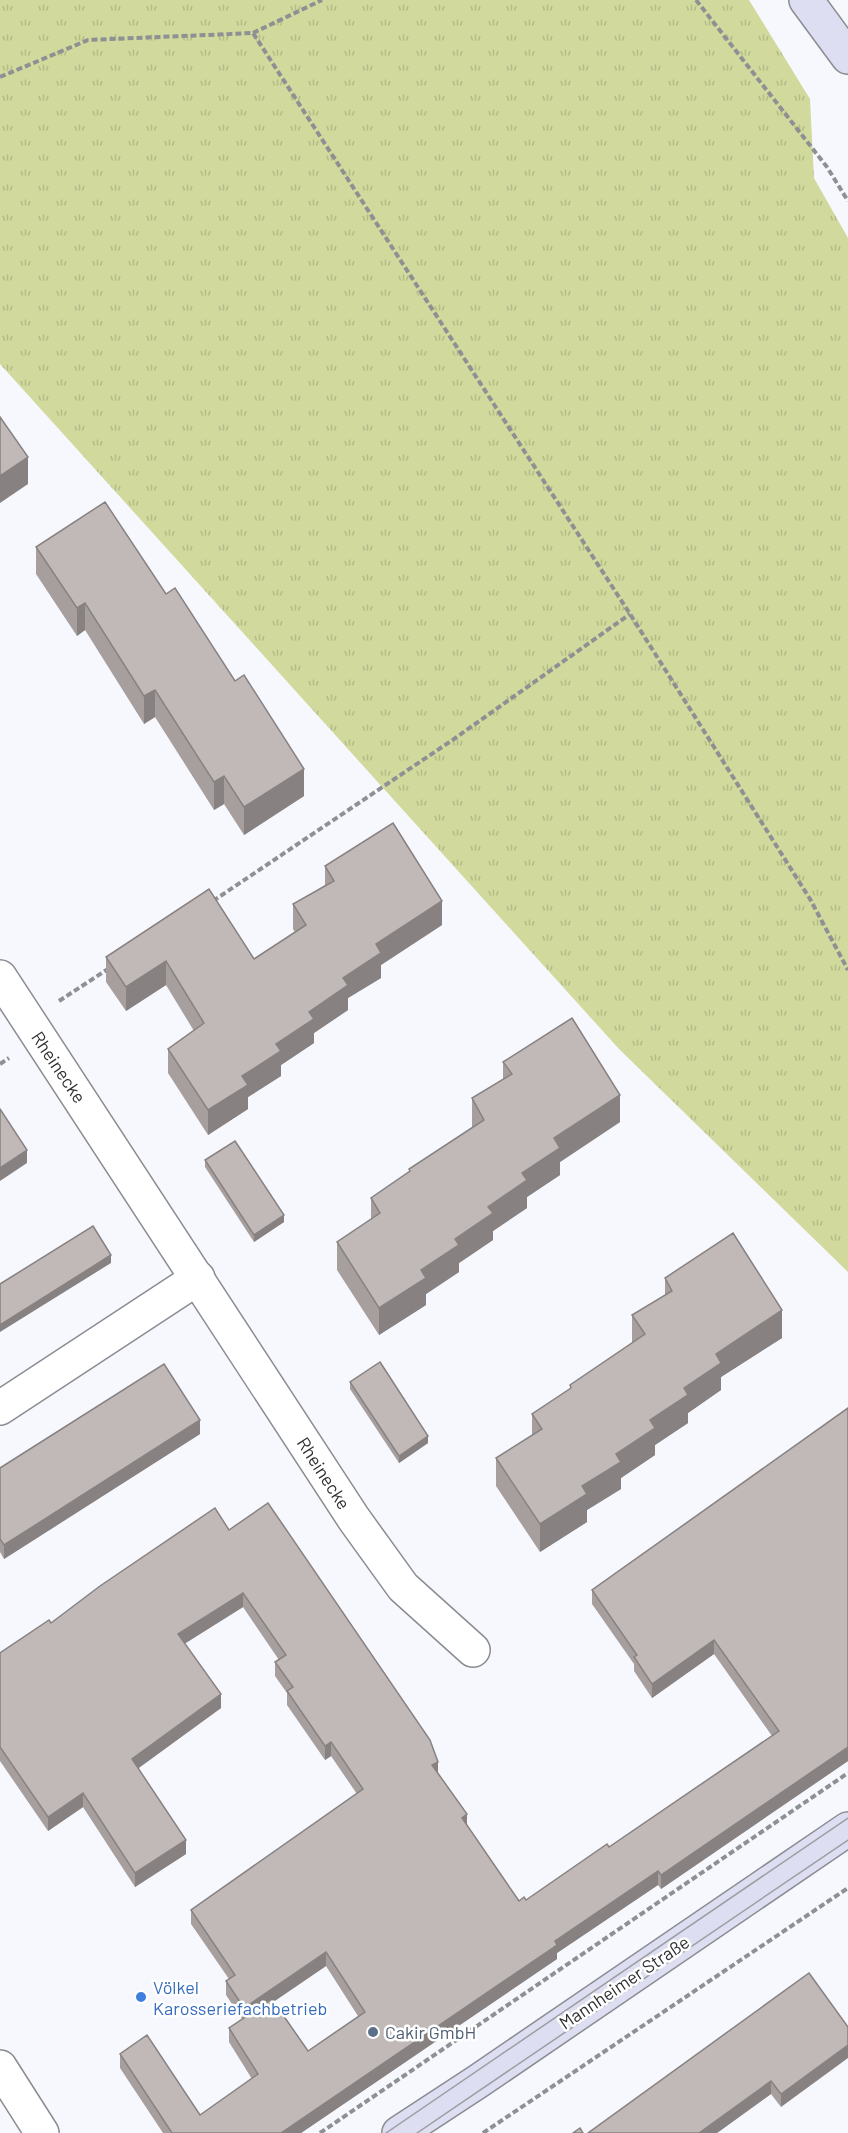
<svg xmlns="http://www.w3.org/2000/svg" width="848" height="2133" font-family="Barlow,sans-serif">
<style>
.park{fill:url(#park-tufts)}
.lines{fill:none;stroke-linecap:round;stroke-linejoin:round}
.street-casing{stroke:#8b8c92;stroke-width:36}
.secondary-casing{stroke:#8b8c92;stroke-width:36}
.path{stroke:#8e9094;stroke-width:4;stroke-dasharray:6 3;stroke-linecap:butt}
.street{stroke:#fff;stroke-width:33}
.secondary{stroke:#dedef2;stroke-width:33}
.tram{stroke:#9c9ea2;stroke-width:1.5}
.wall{fill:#a69f9e;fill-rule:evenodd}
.shaded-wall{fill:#878281}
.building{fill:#c1b9b8;stroke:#878281;stroke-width:1.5}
.shop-dot{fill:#3f7fe0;stroke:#fff;stroke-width:2}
.service-dot{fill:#5c6f8a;stroke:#fff;stroke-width:2}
.labels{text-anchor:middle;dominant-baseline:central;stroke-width:5;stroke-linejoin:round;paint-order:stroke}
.street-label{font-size:18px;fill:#2f3032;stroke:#fff}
.shop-label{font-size:18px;fill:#366cbe;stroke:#fff;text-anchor:start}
.service-label{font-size:18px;fill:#4e5e75;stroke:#fff;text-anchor:start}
</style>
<defs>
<pattern id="park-tufts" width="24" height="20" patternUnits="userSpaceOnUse" patternTransform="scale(1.5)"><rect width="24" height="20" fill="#d1da9c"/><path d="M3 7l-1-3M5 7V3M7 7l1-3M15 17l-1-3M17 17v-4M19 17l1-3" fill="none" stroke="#b4bb87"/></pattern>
</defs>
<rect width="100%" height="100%" fill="#f6f8fe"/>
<!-- park -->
<path class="park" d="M0 0H749L810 99 814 178 848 238V1272L619 1049 0 364Z"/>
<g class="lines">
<!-- street casing -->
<g class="street-casing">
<g id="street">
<path d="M0 977 354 1519 403 1587 473 1650"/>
<path d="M0 1408 198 1278"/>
<path d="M0 2067 42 2133"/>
</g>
</g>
<!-- secondary casing -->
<g class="secondary-casing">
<g id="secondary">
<path d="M806 0 848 57"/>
<path d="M399 2133 477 2082 848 1829"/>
</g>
</g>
<!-- path -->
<g class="path">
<path d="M696 0 827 167 848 201"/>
<path d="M253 33 322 0"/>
<path d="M0 77 88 40 253 33 630 614 810 899 848 970"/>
<path d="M213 901 454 739 630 614"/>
<path d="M59 1001 108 969"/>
<path d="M0 1064 9 1058"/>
<path d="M320 2133 848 1773"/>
<path d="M483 2133 848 1888"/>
</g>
<!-- street -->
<use href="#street" class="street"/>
<!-- secondary -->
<use href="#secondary" class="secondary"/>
<!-- tram -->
<g class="tram">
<path d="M386 2133 848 1818"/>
<path d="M417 2133 848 1840"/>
</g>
</g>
<!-- wall -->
<g class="wall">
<path d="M36 547 304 796 244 835 224 804 214 810 155 717 144 724 85 630 77 636 36 574Z"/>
<path d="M325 866 442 925 381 965V978L348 998V1010L314 1033V1043L281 1065V1076L248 1097V1109L208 1135 168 1073V1049L194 1031 166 985 126 1011 106 982V957L254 959 295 932 293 929V904L325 885Z"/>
<path d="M503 1062 620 1122 560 1162V1175L527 1197V1208L493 1231V1240L459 1263V1272L426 1294V1305L379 1335 337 1270V1242L371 1219V1198L409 1173V1169L472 1127V1098L503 1079Z"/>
<path d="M205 1160 284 1222 254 1242 205 1167Z"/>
<path d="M665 1278 782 1338 721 1377V1390L688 1413V1423L655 1445V1455L621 1478V1489L587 1510V1522L540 1552 496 1486V1458L532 1435V1414L570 1389V1385L632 1343V1315L665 1295Z"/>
<path d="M350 1382 428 1443 399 1463 350 1389Z"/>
<path d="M848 1408V1761L661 1889 658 1885 557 1953V1959L301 2133H163L120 2068V2054L200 2115 252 2079 229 2042V2028L242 2019 226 1995V1981L229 1979 191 1924V1910L357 1794 331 1756 325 1760 287 1705V1693L275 1676V1662L279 1660 243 1607 185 1643 221 1708 138 1768 186 1854 135 1887 83 1807 48 1831 0 1761V1653L51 1623 229 1530 438 1773 467 1825 519 1901 526 1900 609 1847 772 1736 714 1654 652 1698 634 1671V1664L592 1604V1590ZM326 1966 358 2016 308 2051 274 2001Z"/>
<path d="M200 1434 4 1559 0 1552V1468Z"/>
<path d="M809 1973 781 2107 771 2094 717 2133Z"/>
</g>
<!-- shaded-wall -->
<g class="shaded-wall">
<path d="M28 457V484L0 503V476Z"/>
<path d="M85 603V630L77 636V608Z"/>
<path d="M155 690V717L144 724V696Z"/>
<path d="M304 769V796L244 835V807Z"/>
<path d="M224 776V804L214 810V782Z"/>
<path d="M442 901V925L381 965V978L348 998V1010L314 1033V1043L281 1065V1076L248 1097V1109L208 1135V1110L242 1076 309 1012 376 944Z"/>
<path d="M166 961V985L126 1011V987Z"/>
<path d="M620 1095V1122L560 1162V1175L527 1197V1208L493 1231V1240L459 1263V1272L426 1294V1305L379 1335V1308L455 1239 522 1173 554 1138Z"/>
<path d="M27 1150V1163L0 1181V1168Z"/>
<path d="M284 1215V1222L254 1242V1235Z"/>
<path d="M111 1255V1263L0 1332V1325Z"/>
<path d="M782 1310V1338L721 1377V1390L688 1413V1423L655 1445V1455L621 1478V1489L587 1510V1522L540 1552V1524L684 1388 716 1354Z"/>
<path d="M200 1420V1434L4 1559V1545Z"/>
<path d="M428 1436V1443L399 1463V1456Z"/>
<path d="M243 1593V1607L178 1648V1634Z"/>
<path d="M714 1640V1654L652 1698V1684Z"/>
<path d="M221 1694V1708L132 1773V1759Z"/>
<path d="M331 1742V1756L325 1760V1746Z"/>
<path d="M848 1747V1761L661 1889V1875Z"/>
<path d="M438 1762V1776L432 1765Z"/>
<path d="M83 1793V1807L48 1831V1817Z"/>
<path d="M467 1814V1828L462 1818Z"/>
<path d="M186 1840V1854L135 1887V1873Z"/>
<path d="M658 1871V1885L557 1953V1959L301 2133H281L555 1941Z"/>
<path d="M326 1952V1966L244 2022V2008Z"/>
<path d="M848 2045V2058L781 2107V2094Z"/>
<path d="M771 2081V2094L717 2133H699Z"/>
</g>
<!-- building -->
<g class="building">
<path d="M0 417 28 457 0 476Z"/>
<path d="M105 502 166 594 175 588 235 681 244 675 304 769 244 807 224 776 214 782 155 690 144 696 85 603 77 608 36 547Z"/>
<path d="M393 823 442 901 376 944 381 953 343 978 348 985 309 1012 314 1019 276 1044 281 1051 242 1076 248 1085 208 1110 168 1049 204 1023 166 961 126 987 106 957 209 889 254 959 306 925 293 904 334 881 325 866Z"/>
<path d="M572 1018 620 1095 554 1138 560 1148 522 1173 527 1180 488 1207 493 1213 455 1239 459 1245 421 1270 426 1278 379 1308 337 1242 380 1213 371 1198 410 1171 409 1169 484 1120 472 1098 512 1074 503 1062Z"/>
<path d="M0 1109 27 1150 0 1168Z"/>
<path d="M235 1141 284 1215 254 1235 205 1160Z"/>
<path d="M93 1226 111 1255 0 1325V1284Z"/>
<path d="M733 1233 782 1310 716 1354 721 1363 684 1388 688 1395 650 1420 655 1428 616 1454 621 1462 582 1486 587 1494 540 1524 496 1458 542 1429 532 1414 571 1388 570 1385 645 1334 632 1315 672 1291 665 1278Z"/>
<path d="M380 1362 428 1436 399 1456 350 1382Z"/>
<path d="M164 1364 200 1420 4 1545 0 1539V1468Z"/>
<path d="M848 1408V1747L661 1875 658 1871 555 1941 557 1945 281 2133H172L120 2054 147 2035 200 2115 258 2074 229 2028 272 1999 308 2051 365 2012 326 1952 244 2008 226 1981 235 1975 191 1910 363 1789 331 1742 325 1746 287 1691 293 1687 275 1662 286 1655 243 1593 178 1634 221 1694 132 1759 186 1840 135 1873 83 1793 48 1817 0 1747V1653L49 1620 51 1623 100 1586 215 1508 229 1530 268 1503 430 1740 438 1762 432 1765 467 1814 462 1818 519 1901 524 1897 526 1900 607 1844 609 1847 779 1731 714 1640 652 1684 634 1657 637 1655 592 1590Z"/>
<path d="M809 1973 848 2027V2045L781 2094 771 2081 699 2133H588Z"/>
<path d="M580 2128 583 2133H573Z"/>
</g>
<!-- markers -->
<circle class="shop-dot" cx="141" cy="1997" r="6"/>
<circle class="service-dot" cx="373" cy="2032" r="6"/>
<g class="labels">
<!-- street labels -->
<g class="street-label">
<text transform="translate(59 1067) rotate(56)">Rheinecke</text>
<text transform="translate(324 1473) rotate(57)">Rheinecke</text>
<text transform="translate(624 1982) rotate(-34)">Mannheimer Straße</text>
</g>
<!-- shop labels -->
<g class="shop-label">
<text x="153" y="1987">Völkel<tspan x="153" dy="21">Karosseriefachbetrieb</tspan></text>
</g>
<!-- service labels -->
<g class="service-label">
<text x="385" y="2032">Cakir GmbH</text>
</g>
</g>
</svg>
